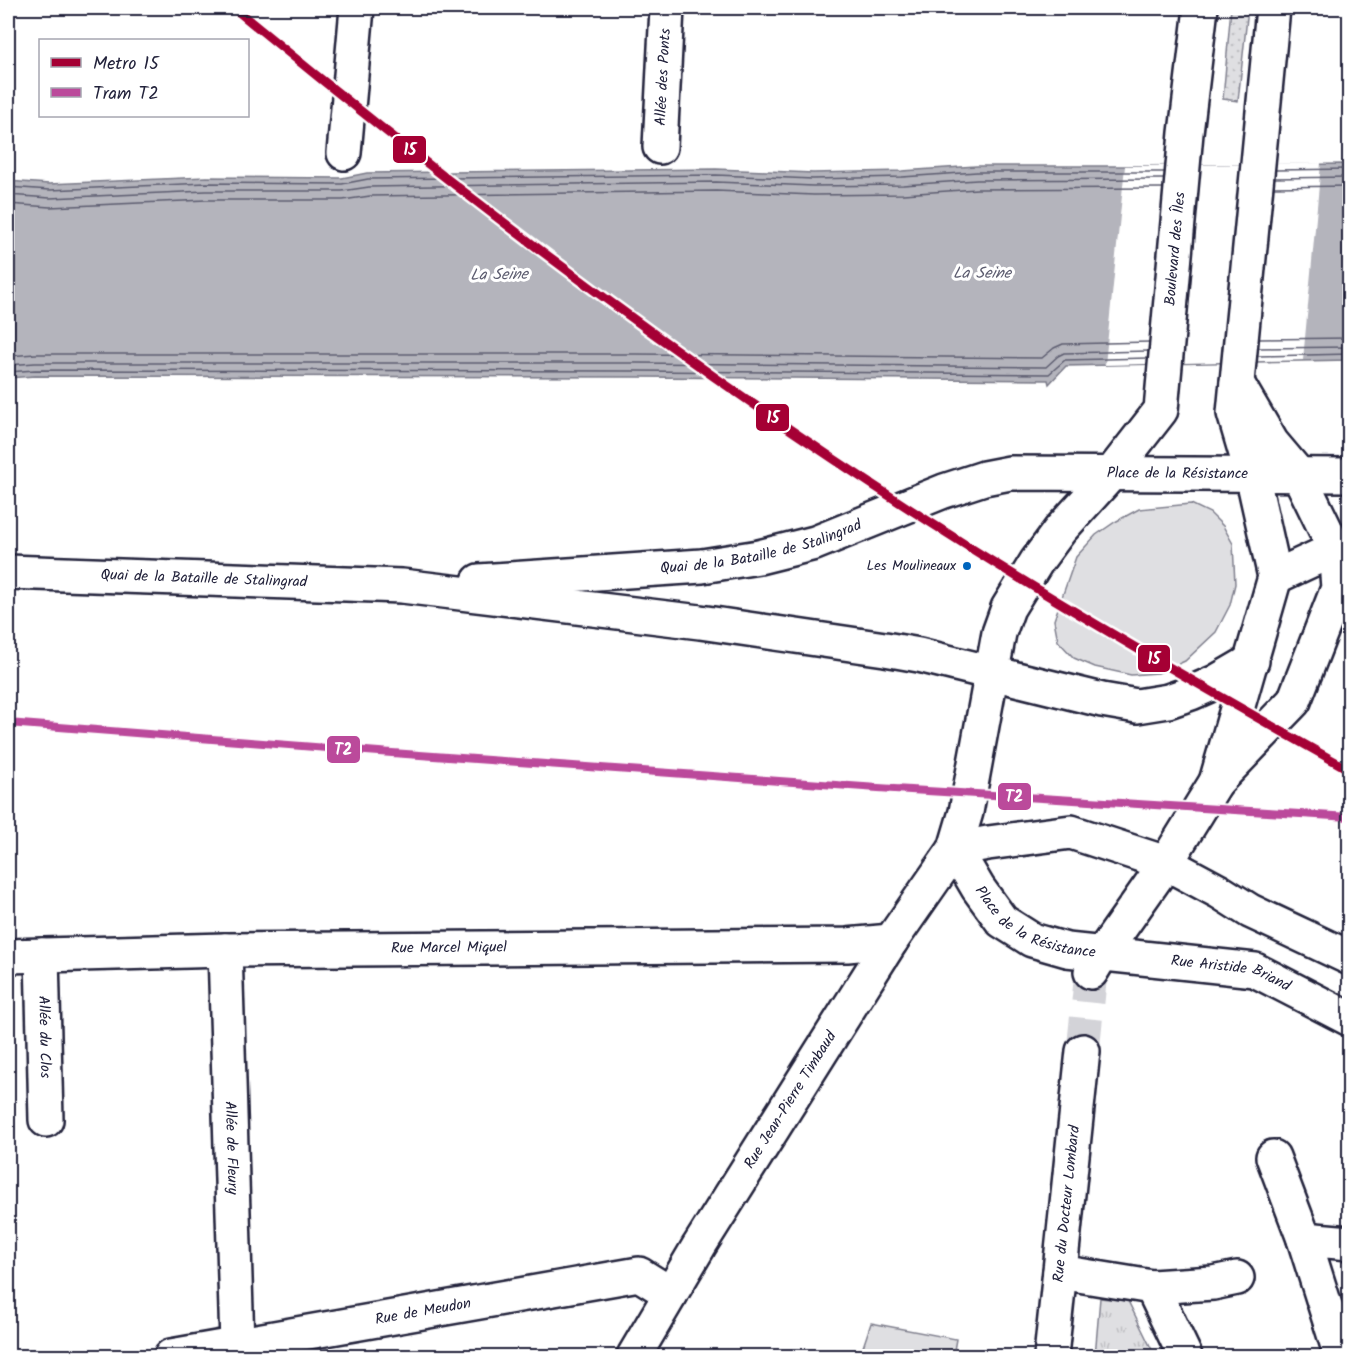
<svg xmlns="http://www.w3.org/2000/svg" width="1357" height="1364" font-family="Kalam,sans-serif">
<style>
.grass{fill:url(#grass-dots);stroke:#80808e;stroke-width:1.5}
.park{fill:url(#park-tufts);stroke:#80808e;stroke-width:1.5}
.garden{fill:#dfdfe2;stroke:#80808e;stroke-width:1.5}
.water{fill:#b4b4bc;stroke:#7a7a88;stroke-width:1.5}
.pier{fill:#fff}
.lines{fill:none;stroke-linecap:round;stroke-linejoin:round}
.shore{stroke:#5c5c6f;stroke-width:1.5}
.major-tunnel{stroke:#d3d3d8;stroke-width:33;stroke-dasharray:33 16;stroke-linecap:butt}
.minor-casing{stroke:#22223b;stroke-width:38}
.major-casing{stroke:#22223b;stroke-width:38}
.minor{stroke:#fff;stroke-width:33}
.major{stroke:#fff;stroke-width:33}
.tram-1-casing{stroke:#fff;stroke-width:12}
.tram-1{stroke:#bb4a9b;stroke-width:8}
.metro-1-casing{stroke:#fff;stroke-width:14}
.metro-1{stroke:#a50034;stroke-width:9}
.bus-dot{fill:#0065bd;stroke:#fff;stroke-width:2}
.labels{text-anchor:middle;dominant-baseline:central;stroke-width:6;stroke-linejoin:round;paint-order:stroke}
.bus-label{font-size:14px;fill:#22223b;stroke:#fff;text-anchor:end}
.street-label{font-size:15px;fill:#22223b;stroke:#fff}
.water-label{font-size:16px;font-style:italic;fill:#5c5c6f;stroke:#fff}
.line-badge{stroke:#fff;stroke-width:2}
.badge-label{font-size:16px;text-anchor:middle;font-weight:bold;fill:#fff}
</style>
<defs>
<pattern id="grass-dots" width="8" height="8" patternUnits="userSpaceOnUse" patternTransform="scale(1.5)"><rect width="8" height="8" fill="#dfdfe2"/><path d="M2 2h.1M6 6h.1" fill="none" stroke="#bfbfc3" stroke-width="1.8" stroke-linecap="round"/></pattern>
<pattern id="park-tufts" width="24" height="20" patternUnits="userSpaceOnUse" patternTransform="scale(1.5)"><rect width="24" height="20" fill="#dfdfe2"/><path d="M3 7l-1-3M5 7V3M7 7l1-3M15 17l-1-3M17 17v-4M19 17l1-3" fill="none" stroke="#bfbfc3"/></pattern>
</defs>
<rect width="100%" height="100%" fill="#fff"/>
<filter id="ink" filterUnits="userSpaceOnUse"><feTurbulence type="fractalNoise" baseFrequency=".0167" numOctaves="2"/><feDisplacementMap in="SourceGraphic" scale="12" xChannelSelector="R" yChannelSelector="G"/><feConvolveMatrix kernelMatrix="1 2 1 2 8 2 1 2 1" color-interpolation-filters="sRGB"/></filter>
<g filter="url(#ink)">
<!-- grass -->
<path class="grass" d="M1231 8H1248L1238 101 1223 99Z"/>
<!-- park -->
<path class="park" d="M1100 1298 1128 1301 1155 1356H1095Z"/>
<!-- garden -->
<g class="garden">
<path d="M1191 504 1210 513 1223 526 1233 544 1235 584 1230 605 1216 632 1185 661 1158 673 1131 675 1095 667 1074 658 1058 641 1054 620 1076 557 1096 535 1115 522 1139 509Z"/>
<path d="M871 1323 956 1339 953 1356H860Z"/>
</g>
<!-- water -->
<path class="water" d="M1349 164V360L1066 366 1049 384 1048 380 636 377 35 376 8 378V181L49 184 206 177 342 178 367 173 716 169 813 173 902 171 976 166H1125Z"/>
<!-- pier -->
<path class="pier" d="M1321 163 1303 360 1105 365 1125 166Z"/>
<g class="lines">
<!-- shore -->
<g class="shore">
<path d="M1275 170 1350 169"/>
<path d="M1275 178 1350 177"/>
<path d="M8 187 50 190 206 183 342 184 368 179 716 175 813 179 902 177 977 172H1164"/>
<path d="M1274 187 1350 186"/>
<path d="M8 195 50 198 206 191H342L369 187 716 182 813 186 903 185 977 180 1164 179"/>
<path d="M8 204 50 207 206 200H343L370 196 716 191 814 195 903 194 977 189 1163 188"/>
<path d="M1259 339 1350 338"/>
<path d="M1258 348 1350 347"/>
<path d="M8 356 35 354H636L1042 358 1054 348 1063 344 1149 342"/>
<path d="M1258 356 1350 354"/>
<path d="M8 365 35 363H636L1046 367 1058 356 1064 353 1148 351"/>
<path d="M8 372 35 370 636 371 1049 374 1065 360 1148 358"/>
</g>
<!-- major-tunnel -->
<path class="major-tunnel" d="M1083 1051 1091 972"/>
<!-- minor casing -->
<g class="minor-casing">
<g id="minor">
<path id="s1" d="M660 147 667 8"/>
<path d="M344 153 357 8"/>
<path d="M1216 782 1294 701 1338 588 1335 549 1299 475 1272 443 1237 383"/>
<path id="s2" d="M225 950 237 1344"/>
<path id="s3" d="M42 955 46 1120"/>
<path id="s4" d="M8 956 225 950 847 945 891 941"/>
<path d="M1273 1157 1304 1239"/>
<path d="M1060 1272 1152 1287 1185 1356"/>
<path d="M1152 1287 1213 1283 1237 1278"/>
<path id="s5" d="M171 1356 639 1274 671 1294"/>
<path d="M1341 1356 1304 1239 1350 1243"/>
</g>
</g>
<!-- major casing -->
<g class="major-casing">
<g id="major">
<path id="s6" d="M8 572 402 586 700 622 885 649 919 655 1102 700 1137 706 1168 701 1191 693 1216 682 1252 661"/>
<path d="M1275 577 1335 549 1350 546"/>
<path id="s7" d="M479 581 702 566 759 557 815 543 944 491 984 478 1010 473 1350 475"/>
<path id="s8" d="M955 849 978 888 1002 921 1032 940 1067 950 1255 970 1350 1019"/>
<path d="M955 849 988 843 1071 832 1166 863 1220 892 1250 911 1350 958"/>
<path d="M1091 972 1102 954 1166 863 1216 782 1275 577 1252 474 1234 413 1273 8"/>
<path id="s9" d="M634 1356 699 1246 855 998 891 941 955 849 966 812 999 633 1008 608 1037 561 1060 530 1111 474 1161 410 1186 133 1201 8"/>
<path id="s10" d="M1051 1356 1083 1051"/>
</g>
</g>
<!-- minor -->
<use href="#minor" class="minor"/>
<!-- major -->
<use href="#major" class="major"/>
<!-- tram-1 casing -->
<g class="tram-1-casing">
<path id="tram-1" d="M8 723 392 753 878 788 1350 817"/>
</g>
<!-- tram-1 -->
<use href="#tram-1" class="tram-1"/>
<!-- metro-1 casing -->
<g class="metro-1-casing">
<path id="metro-1" d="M234 8C449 186 671 354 905 506 1049 600 1199 685 1350 770"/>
</g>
<!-- metro-1 -->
<use href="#metro-1" class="metro-1"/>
</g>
</g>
<!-- markers -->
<circle class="bus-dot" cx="967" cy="566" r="5"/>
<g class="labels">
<!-- bus labels -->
<g class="bus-label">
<text x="956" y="566">Les Moulineaux</text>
</g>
<!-- street labels -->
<g class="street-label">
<text stroke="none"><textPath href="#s1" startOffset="70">Allée des Ponts</textPath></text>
<text stroke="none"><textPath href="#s9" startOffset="1260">Boulevard des Îles</textPath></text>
<text stroke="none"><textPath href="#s7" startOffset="714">Place de la Résistance</textPath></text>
<text stroke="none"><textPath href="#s7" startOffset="285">Quai de la Bataille de Stalingrad</textPath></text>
<text stroke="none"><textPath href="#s6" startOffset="196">Quai de la Bataille de Stalingrad</textPath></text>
<text stroke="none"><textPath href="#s8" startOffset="116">Place de la Résistance</textPath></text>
<text stroke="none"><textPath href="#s4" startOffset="441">Rue Marcel Miquel</textPath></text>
<text stroke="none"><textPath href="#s8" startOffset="324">Rue Aristide Briand</textPath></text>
<text stroke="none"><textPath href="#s3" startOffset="82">Allée du Clos</textPath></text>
<text stroke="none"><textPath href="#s9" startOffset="300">Rue Jean-Pierre Timbaud</textPath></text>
<text stroke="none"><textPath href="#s2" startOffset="198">Allée de Fleury</textPath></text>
<text stroke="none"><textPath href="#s10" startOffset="153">Rue du Docteur Lombard</textPath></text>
<text stroke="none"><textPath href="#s5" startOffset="256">Rue de Meudon</textPath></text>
</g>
<!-- water labels -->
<g class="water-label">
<text x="982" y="273">La Seine</text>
<text transform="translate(499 275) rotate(-1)">La Seine</text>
</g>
</g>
<g class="line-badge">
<rect x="392" y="135" width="35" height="29" rx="6" fill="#a50034"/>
<rect x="755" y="403" width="35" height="29" rx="6" fill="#a50034"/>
<rect x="1137" y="644" width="34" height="29" rx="6" fill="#a50034"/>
<rect x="326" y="735" width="35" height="29" rx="6" fill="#bb4a9b"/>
<rect x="997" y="782" width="35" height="29" rx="6" fill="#bb4a9b"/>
</g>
<g class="badge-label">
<text x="410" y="155">15</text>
<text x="773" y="423">15</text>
<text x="1154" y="664">15</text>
<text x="343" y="755">T2</text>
<text x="1014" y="802">T2</text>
</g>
<!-- margin -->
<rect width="1357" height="1364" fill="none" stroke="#fff" stroke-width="30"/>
<rect x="15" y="15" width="1327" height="1334" fill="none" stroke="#22223b" stroke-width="2" filter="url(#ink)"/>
<!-- legend -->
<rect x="39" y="39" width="210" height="78" fill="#ffffff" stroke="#a7a7b1" stroke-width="1.5"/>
<rect x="51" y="58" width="30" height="9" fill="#a50034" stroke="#a7a7b1" stroke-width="1.5"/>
<text x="93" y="69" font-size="18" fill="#22223b">Metro 15</text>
<rect x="51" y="88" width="30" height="9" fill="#bb4a9b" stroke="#a7a7b1" stroke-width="1.5"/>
<text x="93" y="99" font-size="18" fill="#22223b">Tram T2</text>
</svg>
